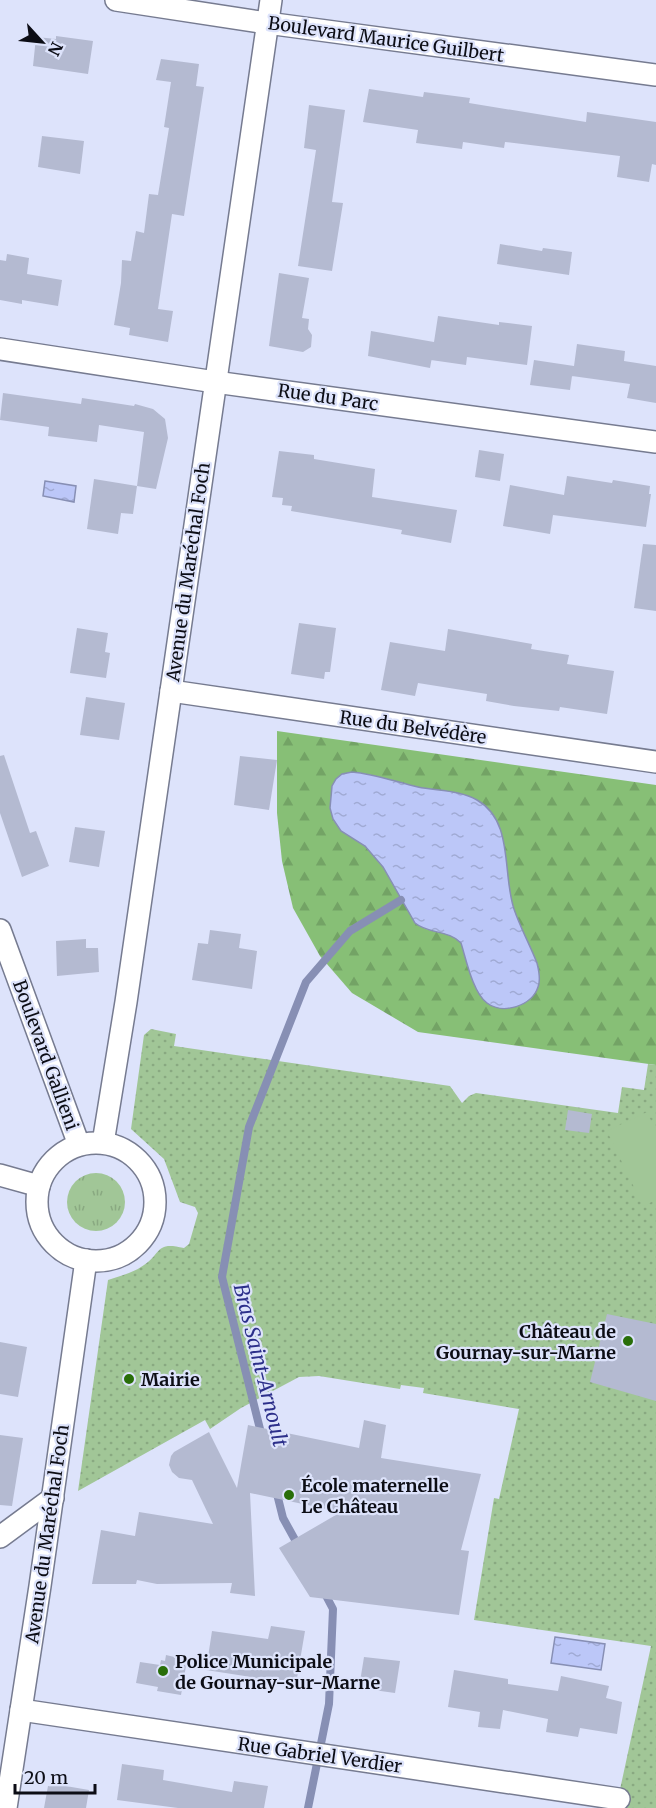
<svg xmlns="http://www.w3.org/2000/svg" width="656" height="1808" font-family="Merriweather,serif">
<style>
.grass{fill:url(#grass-tufts)}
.forest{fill:url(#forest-firs)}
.park{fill:url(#park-dots)}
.garden{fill:#a1c697}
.water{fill:url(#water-ripples);stroke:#878fb4;stroke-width:1.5}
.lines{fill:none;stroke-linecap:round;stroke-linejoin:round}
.stream{stroke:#878fb4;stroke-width:8}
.building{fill:#b4bad1}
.street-casing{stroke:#767b90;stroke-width:24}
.street{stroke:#fff;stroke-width:21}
.poi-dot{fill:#296e09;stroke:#dde3fb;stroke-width:2}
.labels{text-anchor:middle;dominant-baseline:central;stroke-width:4.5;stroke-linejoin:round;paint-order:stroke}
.street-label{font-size:18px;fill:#0c0d15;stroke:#dde3fb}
.poi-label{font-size:18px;font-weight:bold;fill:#0c0d15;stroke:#dde3fb;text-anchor:start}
.water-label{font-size:20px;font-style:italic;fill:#2c2f8a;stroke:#dde3fb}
</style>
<defs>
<pattern id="grass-tufts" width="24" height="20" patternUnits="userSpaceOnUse" patternTransform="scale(1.5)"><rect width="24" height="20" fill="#a1c697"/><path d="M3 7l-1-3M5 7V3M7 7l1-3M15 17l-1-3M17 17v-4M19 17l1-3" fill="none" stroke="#89a981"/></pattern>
<pattern id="forest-firs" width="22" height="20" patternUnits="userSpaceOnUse" patternTransform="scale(1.5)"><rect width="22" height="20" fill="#87bf76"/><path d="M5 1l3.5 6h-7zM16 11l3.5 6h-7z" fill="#73a365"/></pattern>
<pattern id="park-dots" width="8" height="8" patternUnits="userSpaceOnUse" patternTransform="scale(1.5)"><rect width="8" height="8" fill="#a1c697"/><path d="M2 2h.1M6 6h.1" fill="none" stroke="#89a981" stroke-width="1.8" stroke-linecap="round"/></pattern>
<pattern id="water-ripples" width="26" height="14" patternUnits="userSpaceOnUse" patternTransform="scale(1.5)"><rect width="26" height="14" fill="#bcc7f8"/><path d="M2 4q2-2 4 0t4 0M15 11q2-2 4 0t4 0" fill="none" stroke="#a0aad4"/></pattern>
</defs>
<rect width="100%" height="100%" fill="#dde3fb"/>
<!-- grass -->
<circle class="grass" cx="96" cy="1202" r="29"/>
<!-- forest -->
<path class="forest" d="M277 731 656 785V1065L418 1032 352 993 320 956 293 908 282 861 277 813Z"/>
<!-- park -->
<path class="park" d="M151 1029 176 1034 174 1046 450 1086 462 1103 469 1096 476 1093 618 1113 622 1087 644 1090 648 1064 656 1065V1808H616L651 1646 474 1620 494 1498 499 1499 519 1409 423 1393 424 1388 401 1385 400 1389 319 1376 299 1377 241 1408 210 1429 205 1420 78 1491 108 1280C120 1276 133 1273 144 1265 162 1253 155 1241 184 1248L189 1244 198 1213 195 1207 180 1202 164 1159 131 1129 144 1035Z"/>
<!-- garden -->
<path class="garden" d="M647 1112 656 1131V1200L643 1206 607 1131Z"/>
<!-- water -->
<g class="water">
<path d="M45 481 76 486 74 502 43 496Z"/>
<path d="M352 772C375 774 396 782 418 787 437 791 460 790 477 800 514 821 502 873 514 909 520 927 530 945 537 963 539 971 541 980 538 987 532 1006 503 1015 487 1003 473 993 466 959 461 943 449 930 428 934 415 923L383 867 365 846 341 831 333 819 330 808 332 786 336 779 342 774Z"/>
<path d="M555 1637 605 1644 601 1670 551 1663Z"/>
</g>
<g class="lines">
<!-- stream -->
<g class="stream">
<path d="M262 1437 222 1277 249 1127 306 982 350 931 401 900"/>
<path d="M276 1490 283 1518 299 1547"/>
<path d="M308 1808 329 1704 333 1609 323 1590"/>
</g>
</g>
<!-- building -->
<g class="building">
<path d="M56 36 93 41 88 74 33 66 36 37 56 39Z"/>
<path d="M161 59 199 64 196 86 204 87 184 216 172 214 158 309 173 311 168 342 129 335 130 328 114 325 121 283 122 260 131 261 136 231 144 233 149 194 158 195 169 128 164 127 171 82 156 80Z"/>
<path d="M369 89 423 97 424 92 470 98 469 103 586 122 587 112 656 122V165L652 164 649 182 617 177 620 156 505 142 504 148 463 142 462 149 416 143 418 130 363 122Z"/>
<path d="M309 105 345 110 332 202 343 203 332 271 298 266 316 150 304 148Z"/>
<path d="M42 136 84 141 80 174 38 167Z"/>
<path d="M500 244 542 251 543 248 572 252 569 275 497 264Z"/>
<path d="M7 254 29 258 27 274 62 280 58 306 22 300V304L0 300V260L6 261Z"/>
<path d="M279 273 309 278 302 318 309 319 308 329 312 335 311 347 303 352 269 346Z"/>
<path d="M438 316 499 325V322L532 326 527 365 467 357 466 365 431 360 432 357 430 368 368 356 371 331 434 342Z"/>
<path d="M577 344 625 351 624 361 656 366V403L627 398 630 384 572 376 573 369 570 390 530 385 534 360 574 366Z"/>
<path d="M3 393 81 404 82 398 134 406 135 404 153 409 165 419 168 438 156 489 137 486 144 432 99 425 97 442 48 436 49 427 0 420Z"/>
<path d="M479 450 504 454 500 481 475 477Z"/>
<path d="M279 451 314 455V459L375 469 372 497 457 510 451 543 401 534 402 530 291 511 292 506 282 505 283 498 272 497Z"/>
<path d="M567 476 612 483 613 480 650 486 649 494H651L646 527 553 515 550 534 503 526 510 485 564 495Z"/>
<path d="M94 479 137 486 133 514 121 513 118 534 87 529Z"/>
<path d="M643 544 656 545V611L634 608Z"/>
<path d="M299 623 336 628 330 672H325L324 679 291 674Z"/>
<path d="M77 628 108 633 105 652 110 653 106 678 70 673Z"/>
<path d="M448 629 532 644 531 649 569 655 567 664 614 671 607 714 560 707 559 711 514 706 486 701 487 694 418 683 415 696 381 690 390 642 445 651Z"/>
<path d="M86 697 125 703 119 740 80 735Z"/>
<path d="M4 755 30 833 36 831 49 866 22 877 0 813V756Z"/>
<path d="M240 756 277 760 269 810 234 805Z"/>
<path d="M75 827 105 831 99 867 69 862Z"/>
<path d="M210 930 241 934 239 948 257 951 252 989 192 980 198 943 208 944Z"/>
<path d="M86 939V948H98L99 972 57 976 56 941Z"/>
<path d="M568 1110 592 1114 589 1133 565 1130Z"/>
<path d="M607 1314 656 1324V1401L590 1382Z"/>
<path d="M0 1342 27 1347 18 1397 0 1394Z"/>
<path d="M364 1420 386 1425 381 1458 481 1474 461 1550 469 1551 459 1615 310 1597 279 1548 341 1512 250 1493 255 1596 230 1593 232 1583 157 1584 137 1580 136 1584H92L101 1530 135 1536 139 1512 213 1524 192 1480 179 1478 172 1472 169 1465 171 1456 174 1452 209 1432 237 1488 248 1425 359 1448Z"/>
<path d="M0 1435 23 1438 12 1506 0 1505Z"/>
<path d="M271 1626 305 1631 296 1684 206 1670 212 1631 268 1639Z"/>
<path d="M166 1655 187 1660 181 1695 157 1691 158 1687 136 1683 140 1662 160 1665 161 1660 165 1661Z"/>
<path d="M364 1657 400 1661 395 1693 359 1688Z"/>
<path d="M454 1670 508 1679V1684L558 1691 561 1676 609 1686 606 1698 622 1702 617 1734 580 1728 578 1737 546 1732 548 1719 503 1710 500 1729 478 1727 480 1712 448 1707Z"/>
<path d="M122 1764 164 1770 163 1780 232 1792 234 1781 268 1786 264 1808H178L117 1800Z"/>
<path d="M54 1784 89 1790 86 1808H44L48 1786H53Z"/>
</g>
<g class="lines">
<!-- street casing -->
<g class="street-casing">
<g id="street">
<path d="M116 0 267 23 656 75"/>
<path d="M0 349 215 382 656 442"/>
<path d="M171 691 656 762"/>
<path d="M0 930 79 1145"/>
<path d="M103 1143 126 1002 271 0"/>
<circle cx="96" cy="1202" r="59"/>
<path d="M0 1175 39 1186"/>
<path d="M0 1537 53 1498"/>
<path d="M21 1710 619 1799"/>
<path d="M6 1808 40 1586 86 1260"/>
</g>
</g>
<!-- street -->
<use href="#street" class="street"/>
</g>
<!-- markers -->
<g class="poi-dot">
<circle cx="628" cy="1341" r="6"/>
<circle cx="129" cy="1379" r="6"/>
<circle cx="289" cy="1495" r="6"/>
<circle cx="163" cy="1671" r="6"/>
</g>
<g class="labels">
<!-- street labels -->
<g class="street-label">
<text transform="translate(386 39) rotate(8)">Boulevard Maurice Guilbert</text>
<text transform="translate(328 397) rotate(8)">Rue du Parc</text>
<text transform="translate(188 572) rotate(-82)">Avenue du Maréchal Foch</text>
<text transform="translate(413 727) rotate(8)">Rue du Belvédère</text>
<text transform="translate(46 1055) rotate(70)">Boulevard Gallieni</text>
<text transform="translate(47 1534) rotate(-82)">Avenue du Maréchal Foch</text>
<text transform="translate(320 1755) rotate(8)">Rue Gabriel Verdier</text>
</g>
<!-- poi labels -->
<g class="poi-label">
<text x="616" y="1331" text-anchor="end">Château de<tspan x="616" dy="21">Gournay-sur-Marne</tspan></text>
<text x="141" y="1379">Mairie</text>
<text x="301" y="1485">École maternelle<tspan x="301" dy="21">Le Château</tspan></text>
<text x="175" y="1661">Police Municipale<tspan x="175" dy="21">de Gournay-sur-Marne</tspan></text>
</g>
<!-- water labels -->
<g class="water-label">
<text transform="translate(261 1365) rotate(76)">Bras Saint-Arnoult</text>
</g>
</g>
<!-- north arrow -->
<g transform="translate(42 42) rotate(117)" stroke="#dde3fb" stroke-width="4.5" paint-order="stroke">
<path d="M0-4.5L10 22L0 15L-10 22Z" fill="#0c0d15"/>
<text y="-9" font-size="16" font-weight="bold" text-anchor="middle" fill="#0c0d15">N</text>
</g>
<!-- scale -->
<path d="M15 1784v9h80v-9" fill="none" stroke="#0c0d15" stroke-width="3"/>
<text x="24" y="1784" font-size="18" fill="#0c0d15" stroke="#dde3fb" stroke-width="4.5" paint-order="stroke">20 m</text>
</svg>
